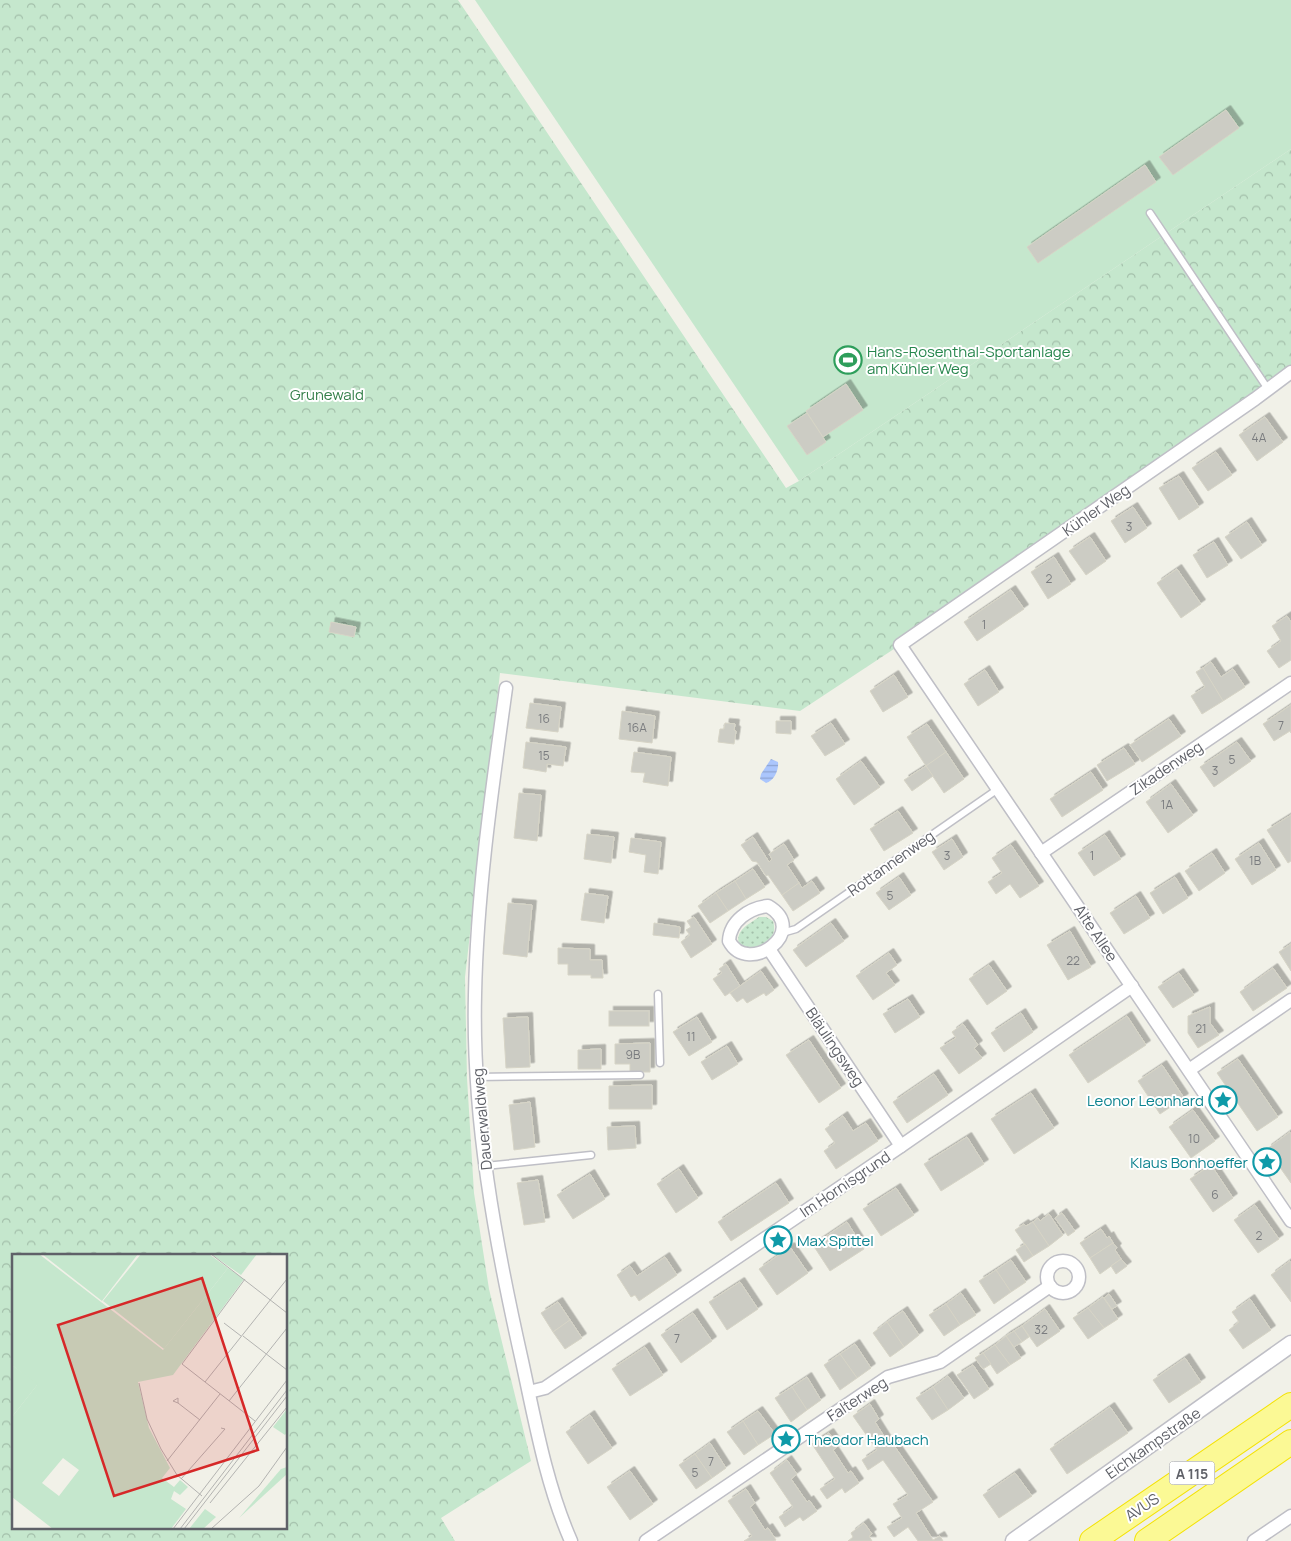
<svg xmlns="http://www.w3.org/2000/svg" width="1291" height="1541" font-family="Manrope,sans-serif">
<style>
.grass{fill:url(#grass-dots)}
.forest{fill:url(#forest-crowns);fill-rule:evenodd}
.garden{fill:#c5e7cd}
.water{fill:url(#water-rules)}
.building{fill:#ccccc4;stroke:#d6d4c6;filter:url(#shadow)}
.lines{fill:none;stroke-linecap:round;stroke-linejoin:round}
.service-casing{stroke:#bfbfc6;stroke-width:9}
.minor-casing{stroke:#bfbfc6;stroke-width:15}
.tertiary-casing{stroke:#bfbfc6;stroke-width:19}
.motorway-casing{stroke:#f4e205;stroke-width:26}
.service{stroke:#fff;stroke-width:6}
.minor{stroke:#fff;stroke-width:12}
.tertiary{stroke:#fff;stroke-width:16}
.motorway{stroke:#fbf995;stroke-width:24}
.labels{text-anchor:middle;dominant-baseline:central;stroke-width:4;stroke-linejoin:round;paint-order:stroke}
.number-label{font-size:12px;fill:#7a7c7f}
.shield{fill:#fff;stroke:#8f9095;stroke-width:1}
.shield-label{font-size:14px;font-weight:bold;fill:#5f6168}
.leisure-label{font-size:15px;fill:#27864d;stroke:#fff;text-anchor:start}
.park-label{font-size:15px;fill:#36804b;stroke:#fff}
.street-label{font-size:15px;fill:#5f6168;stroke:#fff}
.culture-label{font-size:15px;fill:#0d838f;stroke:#fff;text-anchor:end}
.inset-road{fill:none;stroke:#b3b3b1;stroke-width:1}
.view{fill:#d62828;fill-opacity:0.15;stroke:#d62828;stroke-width:2.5}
.inset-edge{fill:none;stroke:#5f6168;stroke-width:2.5}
</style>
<defs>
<pattern id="grass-dots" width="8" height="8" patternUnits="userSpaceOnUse" patternTransform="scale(1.25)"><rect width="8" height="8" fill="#c5e7cd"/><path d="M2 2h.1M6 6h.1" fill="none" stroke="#a3bfaa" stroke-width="1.8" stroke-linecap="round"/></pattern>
<pattern id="forest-crowns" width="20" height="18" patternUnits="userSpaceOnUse" patternTransform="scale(1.25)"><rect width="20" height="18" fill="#c5e7cd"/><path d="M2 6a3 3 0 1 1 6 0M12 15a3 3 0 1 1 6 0" fill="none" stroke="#a3bfaa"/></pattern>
<pattern id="water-rules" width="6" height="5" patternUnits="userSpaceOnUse" patternTransform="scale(1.25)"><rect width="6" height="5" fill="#abc6fd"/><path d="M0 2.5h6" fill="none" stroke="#8ea4d1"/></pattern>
<filter id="shadow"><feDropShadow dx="4.5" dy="-4.5" stdDeviation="0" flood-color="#0004"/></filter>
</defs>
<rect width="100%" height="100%" fill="#f1f1e8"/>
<!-- grass -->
<path class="grass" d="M759 917H766L773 921C778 938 766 941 754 949L739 945C735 930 748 925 759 917Z"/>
<!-- forest -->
<path class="forest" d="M0 0H458L786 488 799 481 1291 149V372L900 645 800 711 500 673 465 977 467 1078 474 1193 489 1289 531 1461 441 1518 455 1541H0ZM14 1255H286V1527H14Z"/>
<!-- garden -->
<path class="garden" d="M475 0H1291V149L799 481Z"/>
<!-- water -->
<path class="water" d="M771 759 778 762C779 770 774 781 766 783L760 779 761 774Z"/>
<!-- building -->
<g class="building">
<path d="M1226 110 1239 128 1173 175 1159 157Z"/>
<path d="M1145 165 1156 182 1038 263 1027 247Z"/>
<path d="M846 384 863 410 823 437 806 411Z"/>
<path d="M807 413 826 442 807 455 787 426Z"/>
<path d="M1265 417 1283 442 1257 461 1239 435Z"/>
<path d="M1216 452 1232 475 1208 491 1192 468Z"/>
<path d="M1179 476 1199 507 1179 520 1159 488Z"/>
<path d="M1133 507 1147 528 1125 543 1111 521Z"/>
<path d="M1247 522 1262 545 1241 559 1225 537Z"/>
<path d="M1090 537 1106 561 1086 575 1069 551Z"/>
<path d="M1214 542 1228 565 1207 578 1193 555Z"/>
<path d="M1054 557 1071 584 1048 599 1031 572Z"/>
<path d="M1177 569 1201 604 1181 618 1157 583Z"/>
<path d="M1011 590 1024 609 977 641 964 622Z"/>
<path d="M1287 616 1291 622V660L1279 668 1267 651 1281 641 1272 626Z"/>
<path d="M331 622 356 627 354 637 329 632Z"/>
<path d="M1211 662 1221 677 1233 669 1245 687 1223 701 1203 668Z"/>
<path d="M1203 668 1223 701 1202 714 1191 696 1205 687 1196 672Z"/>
<path d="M985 670 999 692 978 706 964 684Z"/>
<path d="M894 675 908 697 883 712 870 691Z"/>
<path d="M530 703 561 707 558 732 526 728Z"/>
<path d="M1291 705V733L1290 731 1274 741 1263 724Z"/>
<path d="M622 711 655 716 652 743 619 739Z"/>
<path d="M1169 719 1181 736 1142 762 1130 745Z"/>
<path d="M776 721H791V734L776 733Z"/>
<path d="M725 723 735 724 734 730 736 731 734 744 718 742 720 729H724Z"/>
<path d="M831 723 845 744 825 756 811 736Z"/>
<path d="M927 724 946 752 926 766 907 737Z"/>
<path d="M526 742 566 747 563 766 547 764 546 772 523 768Z"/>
<path d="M1237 742 1251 761 1214 787 1200 767Z"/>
<path d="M1124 748 1135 764 1107 781 1097 765Z"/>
<path d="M634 752 671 757 668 786 643 782 645 773 631 772Z"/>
<path d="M946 752 964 779 944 793 926 766Z"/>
<path d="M861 761 880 787 854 805 836 779Z"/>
<path d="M926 766 933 776 912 791 904 780Z"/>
<path d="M1091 772 1103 790 1062 817 1050 799Z"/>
<path d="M1171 784 1193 815 1168 833 1146 802Z"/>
<path d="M519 793 541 795 537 841 514 838Z"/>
<path d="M898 811 913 833 884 851 870 829Z"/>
<path d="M1291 815V861L1288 863 1267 830Z"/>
<path d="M587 834 614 837 611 863 584 859Z"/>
<path d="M1105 835 1121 859 1094 876 1078 853Z"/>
<path d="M753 837 769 862 772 859 769 854 784 844 794 860 787 865 799 883 782 895 768 875 766 876 757 862 752 861 741 845Z"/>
<path d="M631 838 661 842 658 874 644 872 646 855 629 852Z"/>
<path d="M952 839 963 857 944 870 932 852Z"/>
<path d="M1259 843 1276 870 1252 885 1235 859Z"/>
<path d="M1011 845 1039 886 1020 898 1010 884 996 894 988 882 1002 873 992 858Z"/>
<path d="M1212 853 1225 873 1199 891 1185 871Z"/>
<path d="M753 869 765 887 746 899 735 881Z"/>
<path d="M899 877 911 895 889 910 876 893Z"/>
<path d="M1175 877 1188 898 1163 914 1150 893Z"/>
<path d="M735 881 746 899 728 911 716 893Z"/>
<path d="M812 881 820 893 793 911 782 895 799 883 802 888Z"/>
<path d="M585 893 608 896 604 923 581 920Z"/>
<path d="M716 893 728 911 710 923 698 906Z"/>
<path d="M1136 896 1150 918 1124 934 1110 913Z"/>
<path d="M508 903 532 905 527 957 503 954Z"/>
<path d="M694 917 712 944 691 958 681 942 690 935 686 930 691 927 687 921Z"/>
<path d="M654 923 680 927 679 938 653 935Z"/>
<path d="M831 923 844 941 806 967 793 950Z"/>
<path d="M1070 931 1091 967 1068 980 1047 945Z"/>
<path d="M1291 944V971L1279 952Z"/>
<path d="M558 948 590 949V960H602L603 978H591V975H568V964H558Z"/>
<path d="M889 953 897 965 886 973 895 985 873 1000 856 976Z"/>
<path d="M726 964 740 986 725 996 713 979 722 973 719 969Z"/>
<path d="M989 965 1007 991 987 1005 969 979Z"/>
<path d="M1273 968 1287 988 1253 1011 1240 992Z"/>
<path d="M761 971 774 990 766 996 764 993 747 1003 743 998 737 1002 730 993Z"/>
<path d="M1179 973 1194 995 1173 1008 1158 987Z"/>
<path d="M908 999 920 1017 895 1033 883 1014Z"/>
<path d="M1210 1007V1023L1219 1035 1198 1048 1188 1033V1016Z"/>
<rect x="609" y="1011" width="40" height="15"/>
<path d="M1021 1013 1033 1032 1004 1052 991 1033Z"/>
<path d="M1127 1016 1146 1045 1088 1083 1069 1055Z"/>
<path d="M528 1017 530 1067 506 1068 503 1018Z"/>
<path d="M697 1017 712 1042 689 1056 673 1032Z"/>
<path d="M963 1024 978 1045 974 1048 982 1058 959 1074 940 1048 956 1038 952 1032Z"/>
<path d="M809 1040 841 1088 819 1103 786 1055Z"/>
<path d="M650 1043V1072H630V1064H615V1044Z"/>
<path d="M727 1046 738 1064 712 1080 701 1062Z"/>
<path d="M601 1049V1069H578V1050Z"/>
<path d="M1238 1059 1278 1117 1257 1131 1217 1073Z"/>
<path d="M1162 1065 1184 1098 1160 1114 1138 1081Z"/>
<path d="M934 1074 948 1095 907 1123 893 1102Z"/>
<path d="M652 1085V1109H609V1086Z"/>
<path d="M1031 1093 1054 1128 1014 1154 991 1119Z"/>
<path d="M530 1102 535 1147 514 1150 509 1105Z"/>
<path d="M1193 1110 1215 1141 1191 1158 1169 1127Z"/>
<path d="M843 1116 853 1131 866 1123 878 1141 836 1169 824 1151 835 1143 825 1129Z"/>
<path d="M635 1126 636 1148 608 1150 607 1127Z"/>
<path d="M1290 1132 1291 1134V1183L1267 1149Z"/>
<path d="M967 1137 984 1164 941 1191 924 1164Z"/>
<path d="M1211 1165 1233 1198 1213 1212 1190 1179Z"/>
<path d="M679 1169 698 1198 676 1213 657 1184Z"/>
<path d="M590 1174 605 1199 573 1219 557 1195Z"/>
<path d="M538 1180 545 1222 524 1225 517 1183Z"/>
<path d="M776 1183 789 1203 731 1241 718 1222Z"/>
<path d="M896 1188 914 1215 881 1236 863 1209Z"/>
<path d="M1255 1205 1279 1239 1258 1253 1234 1220Z"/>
<path d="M1062 1213 1075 1231 1068 1236 1055 1218Z"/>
<path d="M1049 1214 1063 1235 1049 1246 1033 1222 1038 1218 1040 1221Z"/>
<path d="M847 1222 864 1249 830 1271 813 1245Z"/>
<path d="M1033 1222 1049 1246 1033 1256 1015 1230 1024 1224 1026 1226Z"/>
<path d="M1101 1229 1107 1238 1109 1236 1113 1243 1090 1258 1080 1243Z"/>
<path d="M1113 1243 1117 1248 1115 1250 1121 1259 1100 1274 1090 1258Z"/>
<path d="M1025 1244 1033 1256 1024 1262 1016 1250Z"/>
<path d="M790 1247 808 1273 777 1295 759 1269Z"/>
<path d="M665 1257 677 1275 639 1301 635 1295 631 1297 617 1275 630 1266 637 1276Z"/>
<path d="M1121 1259 1127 1266 1116 1274 1111 1266Z"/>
<path d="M1011 1260 1026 1282 1011 1292 996 1270Z"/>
<path d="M1290 1261 1291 1263V1302L1271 1275Z"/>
<path d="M996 1270 1011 1292 994 1304 979 1281Z"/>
<path d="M740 1282 758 1309 727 1330 709 1302Z"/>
<path d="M961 1293 976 1315 960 1325 946 1304Z"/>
<path d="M1109 1294 1117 1306 1112 1309 1104 1298Z"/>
<path d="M1103 1297 1118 1319 1104 1328 1088 1308Z"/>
<path d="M1250 1299 1271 1330 1243 1349 1229 1330 1239 1322 1232 1312Z"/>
<path d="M558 1302 570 1320 553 1332 541 1313Z"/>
<path d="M946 1304 960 1325 944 1336 929 1315Z"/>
<path d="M1088 1308 1104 1328 1088 1339 1073 1318Z"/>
<path d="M1045 1309 1060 1331 1037 1347 1022 1326Z"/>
<path d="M903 1311 919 1335 904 1347 887 1322Z"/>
<path d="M693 1313 712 1341 681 1363 661 1335Z"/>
<path d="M570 1320 582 1338 565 1349 553 1332Z"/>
<path d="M887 1322 904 1347 890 1357 873 1333Z"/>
<path d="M1022 1326 1029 1337 1022 1342 1014 1331Z"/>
<path d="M1014 1331 1022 1342 1014 1347 1006 1336Z"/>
<path d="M1006 1336 1021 1358 1010 1365 995 1345Z"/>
<path d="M855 1344 871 1368 857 1378 840 1354Z"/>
<path d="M995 1345 1010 1365 997 1374 983 1353Z"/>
<path d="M645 1347 663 1375 630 1396 612 1369Z"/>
<path d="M983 1353 991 1364 983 1369 975 1358Z"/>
<path d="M840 1354 857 1378 840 1390 824 1365Z"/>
<path d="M1185 1358 1201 1382 1169 1403 1153 1380Z"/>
<path d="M973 1365 989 1389 974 1399 957 1375Z"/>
<path d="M948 1376 964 1398 948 1410 933 1387Z"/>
<path d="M807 1377 821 1400 807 1410 792 1387Z"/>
<path d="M792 1387 807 1410 791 1422 775 1398Z"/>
<path d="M933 1387 948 1410 932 1420 916 1398Z"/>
<path d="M870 1404 879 1419 875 1422 890 1446 893 1444 933 1502 916 1513 933 1540 940 1536 943 1541H918L908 1527 894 1537 887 1527 902 1518 893 1504 908 1495 883 1460 868 1470 862 1460 877 1450 853 1416Z"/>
<path d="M1110 1407 1128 1433 1067 1474 1050 1449Z"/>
<path d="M758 1411 775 1434 758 1445 743 1421Z"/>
<path d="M590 1415 612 1448 588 1464 566 1432Z"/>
<path d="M743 1421 758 1445 744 1455 727 1432Z"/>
<path d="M829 1433 838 1446 833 1450 848 1473 851 1471 859 1483 845 1493 842 1488 827 1499 820 1489 835 1479 812 1444Z"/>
<path d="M710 1443 726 1468 712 1478 695 1454Z"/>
<path d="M695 1454 712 1478 696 1489 679 1465Z"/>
<path d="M787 1460 797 1474 791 1479 807 1502 809 1500 817 1511 803 1521 800 1517 785 1527 779 1517 793 1507 770 1473Z"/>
<path d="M630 1471 653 1504 630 1520 607 1487Z"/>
<path d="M1015 1473 1032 1496 999 1518 983 1495Z"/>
<path d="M746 1489 755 1503 750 1507 765 1530 768 1528 776 1540 774 1541H744L752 1536 728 1501Z"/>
<path d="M864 1523 872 1534 869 1536 872 1541H848L853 1537 851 1533Z"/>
</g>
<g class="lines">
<!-- service casing -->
<g class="service-casing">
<g id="service">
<path d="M1150 213 1268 389"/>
<path d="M782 933 796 929 998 789"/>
<path d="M658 994 660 1063"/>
<path d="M477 1077 640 1075"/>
<path d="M485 1166 591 1155"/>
</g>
</g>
<!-- minor casing -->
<g class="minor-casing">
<g id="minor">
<path d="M1291 372 1255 399 900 645 1291 1221"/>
<path d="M506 688C492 789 477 892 475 995 472 1118 495 1241 522 1361 535 1421 546 1484 571 1541"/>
<path d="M1041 853 1291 683"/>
<path d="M768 906C811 931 748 977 729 941 730 921 749 908 768 906Z"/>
<path d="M769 949 901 1146"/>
<path d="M1189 1070 1291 1000"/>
<circle cx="1063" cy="1277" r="16"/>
<path d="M529 1392 545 1388 901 1146 1132 986"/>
<path d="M646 1541 888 1377 940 1362 1050 1286"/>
<path d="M1254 1541 1291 1516"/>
</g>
</g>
<!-- tertiary casing -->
<g class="tertiary-casing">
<path id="tertiary" d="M1014 1541 1291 1344"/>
</g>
<!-- motorway casing -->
<g class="motorway-casing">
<g id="motorway">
<path d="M1092 1541 1291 1405"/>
<path d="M1147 1541 1291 1442"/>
</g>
</g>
<!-- service -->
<use href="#service" class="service"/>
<!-- minor -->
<use href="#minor" class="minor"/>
<!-- tertiary -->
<use href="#tertiary" class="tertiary"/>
<!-- motorway -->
<use href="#motorway" class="motorway"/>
</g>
<!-- icons -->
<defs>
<g id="stadium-ring" transform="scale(1.4375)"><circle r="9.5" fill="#fff" stroke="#2e9e5b" stroke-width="1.5"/><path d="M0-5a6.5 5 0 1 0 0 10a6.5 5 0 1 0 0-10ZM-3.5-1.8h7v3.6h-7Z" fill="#2e9e5b"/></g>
<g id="sight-ring" transform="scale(1.4375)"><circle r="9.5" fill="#fff" stroke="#0f9aa8" stroke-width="1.5"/><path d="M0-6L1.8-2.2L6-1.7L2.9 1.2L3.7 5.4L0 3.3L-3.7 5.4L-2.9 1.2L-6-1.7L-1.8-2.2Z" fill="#0f9aa8"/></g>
</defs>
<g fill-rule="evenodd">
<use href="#stadium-ring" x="848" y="360"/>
<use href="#sight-ring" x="1223" y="1100"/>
<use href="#sight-ring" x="1267" y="1162"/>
<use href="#sight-ring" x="778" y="1240"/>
<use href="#sight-ring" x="786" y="1439"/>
</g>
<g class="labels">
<!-- number labels -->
<g class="number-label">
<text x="1259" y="437">4A</text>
<text x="1129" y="526">3</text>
<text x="1049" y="578">2</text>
<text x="984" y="624">1</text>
<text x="544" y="718">16</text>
<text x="1281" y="725">7</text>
<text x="637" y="727">16A</text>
<text x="544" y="755">15</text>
<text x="1232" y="759">5</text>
<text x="1215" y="770">3</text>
<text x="1167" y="804">1A</text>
<text x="947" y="855">3</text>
<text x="1092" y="855">1</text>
<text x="1255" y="860">1B</text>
<text x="890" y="895">5</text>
<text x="1073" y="960">22</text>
<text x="1201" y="1028">21</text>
<text x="691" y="1036">11</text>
<text x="633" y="1054">9B</text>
<text x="1194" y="1138">10</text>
<text x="1215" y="1194">6</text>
<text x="1259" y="1235">2</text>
<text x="1041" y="1329">32</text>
<text x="677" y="1338">7</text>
<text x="711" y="1461">7</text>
<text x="695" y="1472">5</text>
</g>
<!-- shield labels -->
<rect class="shield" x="1169.5" y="1461.5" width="45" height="23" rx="4"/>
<g class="shield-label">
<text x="1192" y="1473">A 115</text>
</g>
<!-- leisure labels -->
<g class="leisure-label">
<text x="867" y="351">Hans-Rosenthal-Sportanlage<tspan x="867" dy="17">am Kühler Weg</tspan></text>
</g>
<!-- park labels -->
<g class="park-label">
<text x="327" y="394">Grunewald</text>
</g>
<!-- street labels -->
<g class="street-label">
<text transform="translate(1096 510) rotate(-35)">Kühler Weg</text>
<text transform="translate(1166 768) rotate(-34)">Zikadenweg</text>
<text transform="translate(891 863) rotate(-35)">Rottannenweg</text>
<text transform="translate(1096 933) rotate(56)">Alte Allee</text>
<text transform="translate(835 1047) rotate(56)">Bläulingsweg</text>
<text transform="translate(482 1119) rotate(-95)">Dauerwaldweg</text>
<text transform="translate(845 1184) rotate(-34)">Im Hornisgrund</text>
<text transform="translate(857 1399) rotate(-33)">Falterweg</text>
<text transform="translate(1153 1443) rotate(-35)">Eichkampstraße</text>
<text transform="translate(1142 1507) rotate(-34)">AVUS</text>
</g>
<!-- culture labels -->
<g class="culture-label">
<text x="1204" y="1100">Leonor Leonhard</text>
<text x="1248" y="1162">Klaus Bonhoeffer</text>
<text x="797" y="1240" text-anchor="start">Max Spittel</text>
<text x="805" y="1439" text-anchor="start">Theodor Haubach</text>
</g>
</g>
<!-- overview -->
<g transform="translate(12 1254)">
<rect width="275" height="275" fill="#f1f1e8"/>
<path d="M275 213V220L227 264 269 215Z" fill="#c5e7cd"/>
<path d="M0 0H27L151 96 216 14 232 25 161 121 126 128 137 174 158 214 150 224 162 233 168 226 176 233 168 241 162 237 159 245 174 255 159 275H41L0 243V163L25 131 0 111ZM51 204 67 216 47 242 30 229Z" fill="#c5e7cd" fill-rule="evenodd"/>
<path d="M30 0H126L90 47ZM129 0H197L216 14 152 95 91 47ZM199 0H245L229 21ZM0 111 26 130 0 163ZM275 155V178L273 181 261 173ZM193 255 204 263 191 275H177Z" fill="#c5e7cd"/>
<path class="inset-road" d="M199 0 275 59M233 25 170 110 243 167M212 69 229 82M231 82 275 116M193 128 275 25M127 129 135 165 149 195 165 221 190 242M217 147 275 74M166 149 161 147 166 144V149L188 166M155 207 208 140M169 225 213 175 209 174M198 249 275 153M161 275 275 126M168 275 275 136M172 275 275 142M199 275 247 232 275 193"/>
<path class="view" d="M190 24 246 196 102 242 46 71Z"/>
<rect width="275" height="275" class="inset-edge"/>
</g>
</svg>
